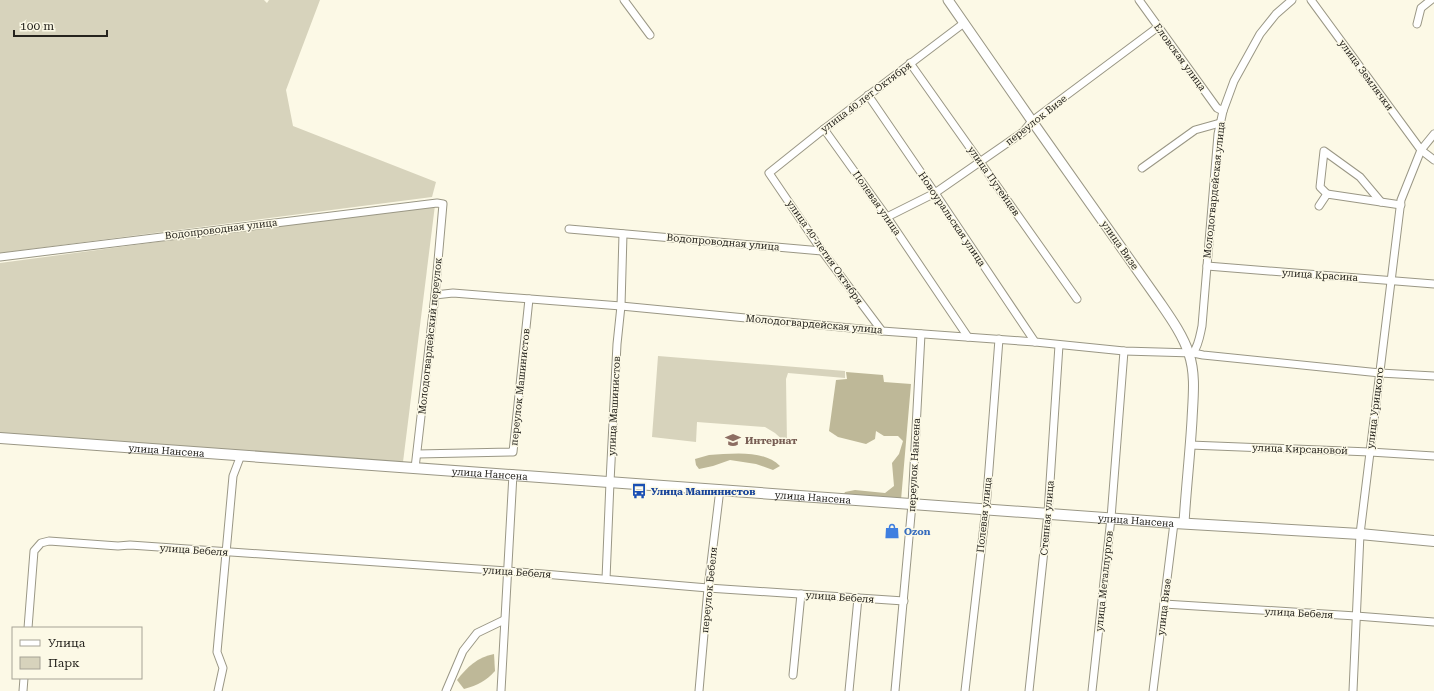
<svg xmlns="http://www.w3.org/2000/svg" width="1434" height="691" font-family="'Roboto Serif',serif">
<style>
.green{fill:#d7d3bc}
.forest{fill:#beb898}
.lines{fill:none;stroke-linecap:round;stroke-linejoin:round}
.minor-casing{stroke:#9a9785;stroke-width:9}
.tertiary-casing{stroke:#9a9785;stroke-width:11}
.secondary-casing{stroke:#9a9785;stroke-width:12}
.minor{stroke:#fff;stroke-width:7}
.tertiary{stroke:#fff;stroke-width:9}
.secondary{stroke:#fff;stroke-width:10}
.labels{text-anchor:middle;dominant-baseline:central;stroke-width:3;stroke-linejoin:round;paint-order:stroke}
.street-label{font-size:10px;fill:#25231d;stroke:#fcf9e6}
.education-label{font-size:10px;font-weight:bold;fill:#785e54;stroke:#fcf9e6;text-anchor:start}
.transit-label{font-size:10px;font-weight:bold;fill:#164399;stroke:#fcf9e6;text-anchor:start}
.shop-label{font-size:10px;font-weight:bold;fill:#366cbe;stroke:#fcf9e6;text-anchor:start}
</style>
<rect width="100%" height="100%" fill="#fcf9e6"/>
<!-- green -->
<g class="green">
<path d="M0 0H264L267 3 269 0H320L286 90 293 126 436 182 432 197 0 253Z"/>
<path d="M435 205 403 462 0 433V263Z"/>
<path d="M658 356 845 371V378L788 373 786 379 787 444 775 433 765 427 697 422 696 442 652 437Z"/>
</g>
<!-- forest -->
<g class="forest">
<path d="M846 372 883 375 884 382 911 384 901 500 843 496 845 492 855 490 885 493 894 486 892 463 899 454 903 441 898 436H884L876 431 875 439 866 444 838 437 829 431 836 380 847 379Z"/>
<path d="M709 455C731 454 763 449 780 466L773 470 756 464 730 460 713 466 699 469 696 465 695 459Z"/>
<path d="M494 654 495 671C486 681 478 685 464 689L457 680C467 667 478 657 494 654Z"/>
</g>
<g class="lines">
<!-- minor casing -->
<g class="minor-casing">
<g id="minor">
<path d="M624 0 650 35"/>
<path d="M1139 0 1217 108 1223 111"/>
<path d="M1311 0 1421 150 1434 160"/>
<path d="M1417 24 1421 8 1431 0"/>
<path d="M910 63 1077 299"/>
<path d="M868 95 935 193 1035 342"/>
<path d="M824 129 887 217 968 337"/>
<path d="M1142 168 1195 130 1220 123"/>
<path d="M1327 194 1320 187 1324 151 1360 177 1381 202"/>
<path d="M1319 206 1327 194 1401 205"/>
<path d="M887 217 935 193 1023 132 1032 121 1158 27"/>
<path d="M569 229 822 251"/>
<path d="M0 257 437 203 443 204 435 295 415 468"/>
<path d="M1207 266 1434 284"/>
<path d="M435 295 453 293 621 306 882 331 1035 342 1124 351 1193 353C1199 345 1200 335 1202 326L1218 134 1223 111 1234 81 1260 34 1276 14 1292 0"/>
<path d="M882 331 822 251 769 173 824 129 964 23"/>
<path d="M1193 353 1203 355 1380 373 1434 376"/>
<path d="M1190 445 1370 452 1434 456"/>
<path d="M418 454 513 452 529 299"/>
<path d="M606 579 610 482 617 344 621 306 623 234"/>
<path d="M1164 604 1356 616 1434 622"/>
<path d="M28 628 34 551 41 543 49 541 118 546 130 545 507 571 708 588 904 601"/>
<path d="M793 675 801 594"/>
<path d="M23 691 24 678"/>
<path d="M218 691 223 668 217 652 233 476 241 455"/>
<path d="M446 691 463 651 477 633 504 620"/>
<path d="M501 691 513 474"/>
<path d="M699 691 708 588 720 489"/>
<path d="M849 691 858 598"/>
<path d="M895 691 912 504 921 334"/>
<path d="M965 691 986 508 999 339"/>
<path d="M1029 691 1048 513 1059 345"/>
<path d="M1092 691 1111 518 1124 351"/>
<path d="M1153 691 1174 523"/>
<path d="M1353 691 1360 534 1401 200 1421 150 1434 134"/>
</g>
</g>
<!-- tertiary casing -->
<g class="tertiary-casing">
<path id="tertiary" d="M948 0 1032 121 1159 301C1170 317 1183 335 1189 354 1196 375 1193 398 1192 420 1190 455 1186 489 1184 523"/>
</g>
<!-- secondary casing -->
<g class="secondary-casing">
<g id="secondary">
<path id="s1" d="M0 438 1174 523 1360 534 1434 541"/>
</g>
</g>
<!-- minor -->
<use href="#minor" class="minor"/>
<!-- tertiary -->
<use href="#tertiary" class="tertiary"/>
<!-- secondary -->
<use href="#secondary" class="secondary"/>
</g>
<!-- icons -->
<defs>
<g id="school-bare" transform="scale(1.2)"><path d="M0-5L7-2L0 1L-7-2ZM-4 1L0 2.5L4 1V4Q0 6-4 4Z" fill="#8d6e63" stroke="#fcf9e6" stroke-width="2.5" paint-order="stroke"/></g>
<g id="bus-bare" transform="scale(1.2)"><path d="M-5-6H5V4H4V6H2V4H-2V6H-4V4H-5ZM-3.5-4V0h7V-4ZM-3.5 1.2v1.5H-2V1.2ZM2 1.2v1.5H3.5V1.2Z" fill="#1a4fb4" stroke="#fcf9e6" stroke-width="2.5" paint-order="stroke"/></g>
<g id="shop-bare" transform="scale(1.2)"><path d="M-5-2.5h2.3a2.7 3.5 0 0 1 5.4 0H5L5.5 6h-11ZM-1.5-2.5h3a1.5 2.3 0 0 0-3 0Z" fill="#3f7fe0" stroke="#fcf9e6" stroke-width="2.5" paint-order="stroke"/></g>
</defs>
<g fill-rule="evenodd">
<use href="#school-bare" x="733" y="440"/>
<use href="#bus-bare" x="639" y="491"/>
<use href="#shop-bare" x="892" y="531"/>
</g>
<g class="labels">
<!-- street labels -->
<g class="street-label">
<text transform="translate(1180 57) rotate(54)">Еловская улица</text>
<text transform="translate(1366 75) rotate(54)">улица Землячки</text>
<text transform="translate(866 97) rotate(-37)">улица 40 лет Октября</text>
<text transform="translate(1036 120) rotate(-38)">переулок Визе</text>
<text transform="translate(994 181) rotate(55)">улица Путейцев</text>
<text transform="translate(1214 190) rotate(-84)">Молодогвардейская улица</text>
<text transform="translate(877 203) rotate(55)">Полевая улица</text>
<text transform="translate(952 219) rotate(56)">Новоуральская улица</text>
<text transform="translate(221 229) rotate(-7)">Водопроводная улица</text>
<text transform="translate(723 242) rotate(5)">Водопроводная улица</text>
<text transform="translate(1120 245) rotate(55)">улица Визе</text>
<text transform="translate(825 252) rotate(55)">улица 40-летия Октября</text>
<text transform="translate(1320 275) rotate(4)">улица Красина</text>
<text transform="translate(814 324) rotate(5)">Молодогвардейская улица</text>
<text transform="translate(430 336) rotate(-84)">Молодогвардейский переулок</text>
<text transform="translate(520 387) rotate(-84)">переулок Машинистов</text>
<text transform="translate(614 406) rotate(-87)">улица Машинистов</text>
<text transform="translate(1375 408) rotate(-83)">улица Урицкого</text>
<text stroke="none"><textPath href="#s1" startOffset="167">улица Нансена</textPath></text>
<text transform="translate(1300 449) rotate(2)">улица Кирсановой</text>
<text transform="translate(914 465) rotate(-87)">переулок Нансена</text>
<text stroke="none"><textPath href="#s1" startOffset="491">улица Нансена</textPath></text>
<text stroke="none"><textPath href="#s1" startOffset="815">улица Нансена</textPath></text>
<text transform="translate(984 515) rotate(-84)">Полевая улица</text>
<text transform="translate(1047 518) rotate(-85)">Степная улица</text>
<text stroke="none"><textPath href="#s1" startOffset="1139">улица Нансена</textPath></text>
<text transform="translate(194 550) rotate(4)">улица Бебеля</text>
<text transform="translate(517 572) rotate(4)">улица Бебеля</text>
<text transform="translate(1104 581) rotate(-84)">улица Металлургов</text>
<text transform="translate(709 590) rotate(-84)">переулок Бебеля</text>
<text transform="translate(840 597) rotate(4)">улица Бебеля</text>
<text transform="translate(1164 607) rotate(-83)">улица Визе</text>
<text transform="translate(1299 613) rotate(3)">улица Бебеля</text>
</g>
<!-- education labels -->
<g class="education-label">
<text x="745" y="440">Интернат</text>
</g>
<!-- transit labels -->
<g class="transit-label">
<text x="651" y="491">Улица Машинистов</text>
</g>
<!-- shop labels -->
<g class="shop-label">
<text x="904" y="531">Ozon</text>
</g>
</g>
<!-- legend -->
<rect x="12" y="627" width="130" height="52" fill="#fcf9e6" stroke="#a6a396"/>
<rect x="20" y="640" width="20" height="6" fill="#ffffff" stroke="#a6a396"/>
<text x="48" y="647" font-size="12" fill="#25231d">Улица</text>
<rect x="20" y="657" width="20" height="12" fill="#d7d3bc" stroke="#a6a396"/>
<text x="48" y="667" font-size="12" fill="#25231d">Парк</text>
<!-- scale -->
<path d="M14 30v6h93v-6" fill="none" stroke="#25231d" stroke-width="2"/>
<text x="20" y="30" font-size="12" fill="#25231d" stroke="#fcf9e6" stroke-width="3" paint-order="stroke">100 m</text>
</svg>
